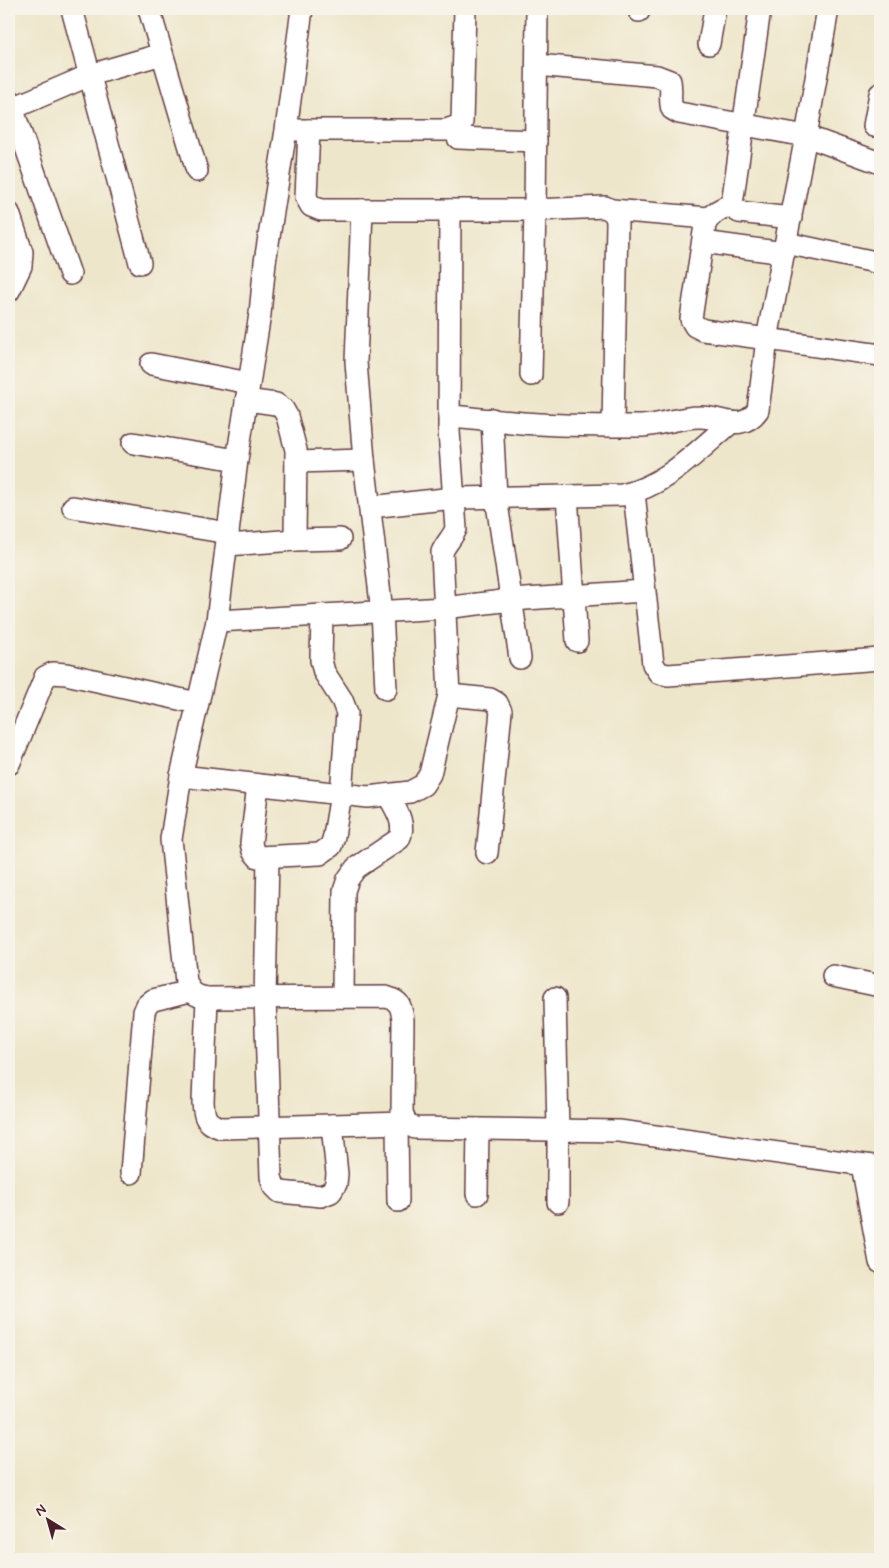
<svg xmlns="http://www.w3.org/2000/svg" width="889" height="1568" font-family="Mynerve,sans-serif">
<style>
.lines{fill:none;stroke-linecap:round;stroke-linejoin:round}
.minor-casing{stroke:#633d43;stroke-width:24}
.minor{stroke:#fff;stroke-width:21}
</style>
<rect width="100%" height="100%" fill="#f7f3e8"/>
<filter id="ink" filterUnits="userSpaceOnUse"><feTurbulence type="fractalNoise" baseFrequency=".02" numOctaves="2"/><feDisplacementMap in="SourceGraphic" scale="10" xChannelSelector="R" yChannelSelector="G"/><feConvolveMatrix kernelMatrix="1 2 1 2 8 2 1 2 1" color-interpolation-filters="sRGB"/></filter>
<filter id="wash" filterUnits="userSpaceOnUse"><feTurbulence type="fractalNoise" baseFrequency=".0096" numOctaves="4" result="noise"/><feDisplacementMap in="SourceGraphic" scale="20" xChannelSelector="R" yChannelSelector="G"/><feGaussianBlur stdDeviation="1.12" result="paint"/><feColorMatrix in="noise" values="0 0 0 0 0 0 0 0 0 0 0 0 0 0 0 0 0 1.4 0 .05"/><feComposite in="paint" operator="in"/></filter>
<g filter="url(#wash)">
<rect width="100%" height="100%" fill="#eee6ca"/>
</g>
<g filter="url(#ink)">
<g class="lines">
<!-- minor casing -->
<g class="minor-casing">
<g id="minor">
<path d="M72 9 140 263"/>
<path d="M149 9 197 171"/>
<path d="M302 9 286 130 265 262 260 314 237 460 217 621 181 776 171 839 186 982C191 993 195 996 207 998L386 997C400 1001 401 1005 403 1020L402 1112 406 1123 415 1128 619 1131 880 1167"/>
<path d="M760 9 732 204 734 209 739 212 791 218"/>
<path d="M639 11V9"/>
<path d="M709 44 715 9"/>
<path d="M537 65 657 76 670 81C672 91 669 100 672 109L679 113 806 136 880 163"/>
<path d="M9 99 70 274"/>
<path d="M13 108 90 75 162 54"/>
<path d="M874 126 880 94"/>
<path d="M295 130H446L455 127 462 122 465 9"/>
<path d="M309 130 306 197 311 206 321 210H535L605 207C613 211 616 214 617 222L613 425"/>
<path d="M458 138 536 141"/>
<path d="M732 204C721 209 710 213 705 225L691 319 695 326 703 330 880 355"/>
<path d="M362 210 356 362 364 460 382 612 386 689"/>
<path d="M612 210 708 218"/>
<path d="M9 213 22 252 21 266 9 291"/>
<path d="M703 242 784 253"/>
<path d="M786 243 880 263"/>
<path d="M151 364 249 383"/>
<path d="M531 375 535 210 537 9"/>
<path d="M246 400 276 404 283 409 287 416 296 450 295 540"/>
<path d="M449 416C479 418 510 423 540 424 574 426 608 426 642 426 661 425 680 417 699 417 721 416 741 434 758 410L767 339 806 136 828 9"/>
<path d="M492 419 496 497 520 658"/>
<path d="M133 443 237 460"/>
<path d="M296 462 364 460"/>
<path d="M634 493 653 664 659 673 668 675 880 659"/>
<path d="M567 496 577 641"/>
<path d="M73 507 228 533"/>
<path d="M370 507 454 498 622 495C666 486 698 450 732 422"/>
<path d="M227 545 295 540 340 539"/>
<path d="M217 621 444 608 511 600 644 591"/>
<path d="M449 695 490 699 497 703 501 711 487 853"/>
<path d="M9 764 45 677 53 673 66 674 197 703"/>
<path d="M181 776 368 797 410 792 423 785 430 774 449 695 442 552C446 543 452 538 456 529L449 431 450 210"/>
<path d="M258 785 251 843 253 851 258 857 320 854 331 846 334 836 341 794 347 713 342 700 324 672 321 660 322 615"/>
<path d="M268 858 265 998 271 1177 274 1186 280 1192 321 1196 331 1192 336 1184 337 1174 332 1125"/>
<path d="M833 976 880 986"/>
<path d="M343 997 344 891 348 879 356 868 399 839C407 824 395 808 388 795"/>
<path d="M207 998 203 1102C204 1118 206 1123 221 1128L406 1123"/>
<path d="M555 998 558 1129V1202"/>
<path d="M397 1123 398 1201"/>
<path d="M862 1165 880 1262"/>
<path d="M131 1173 144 1012 147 1005 153 1000 190 991"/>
<path d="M477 1194 478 1129"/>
</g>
</g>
<!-- minor -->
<use href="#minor" class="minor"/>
</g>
</g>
<!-- margin -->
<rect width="889" height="1568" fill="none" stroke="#f7f3e8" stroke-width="30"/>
<!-- north arrow -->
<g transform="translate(48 1520) rotate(323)" stroke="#f7f3e8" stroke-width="4" paint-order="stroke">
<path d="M0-4L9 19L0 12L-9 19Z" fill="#4a1f2b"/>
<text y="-8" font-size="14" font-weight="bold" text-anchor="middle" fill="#4a1f2b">N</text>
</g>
</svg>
